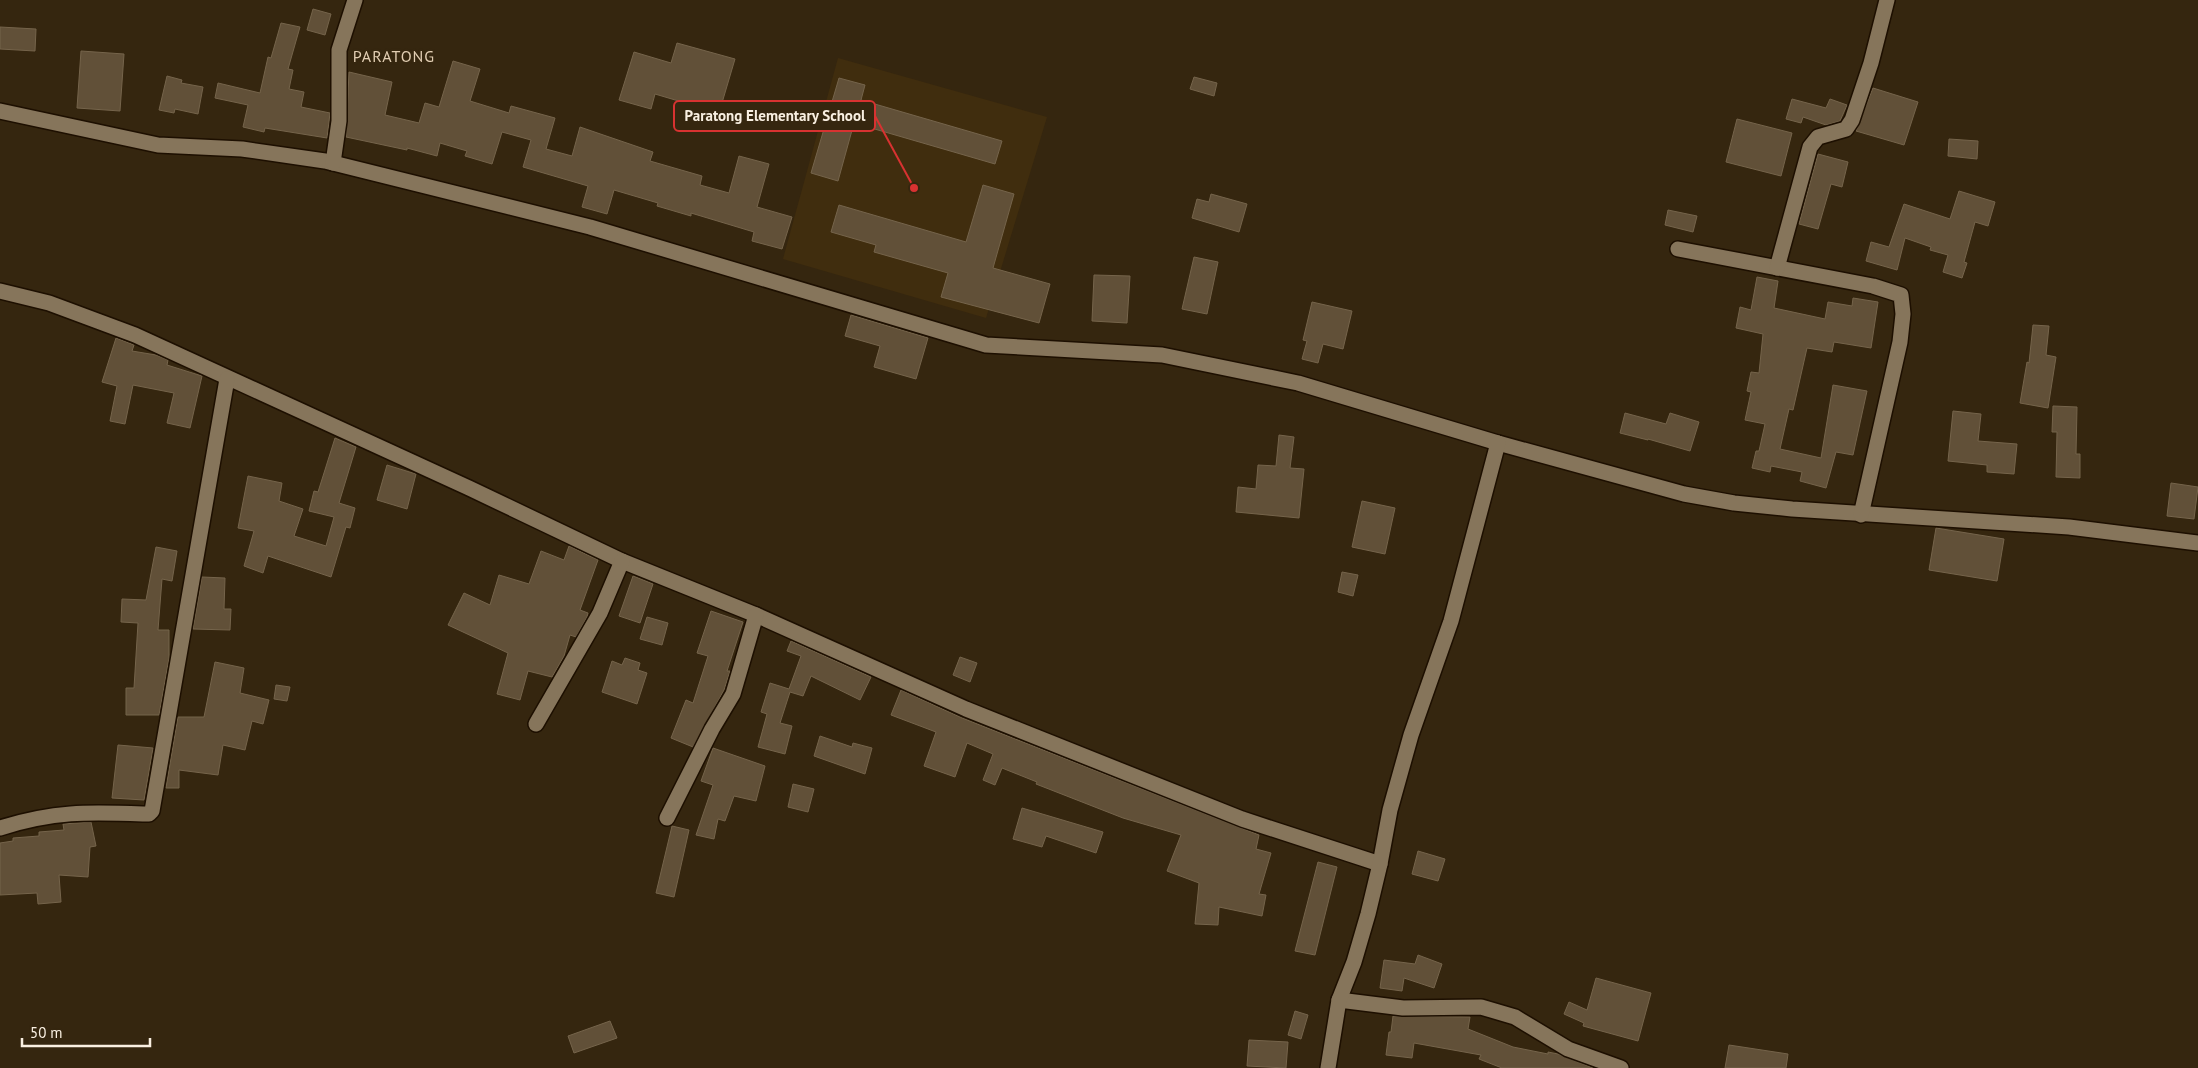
<svg xmlns="http://www.w3.org/2000/svg" width="2198" height="1068" font-family="'PT Sans',sans-serif">
<style>
.built{fill:#402d0e}
.building{fill:#615038;stroke:#75644b}
.lines{fill:none;stroke-linecap:round;stroke-linejoin:round}
.minor-casing{stroke:#1d0f00;stroke-width:18}
.minor{stroke:#86755b;stroke-width:15}
.labels{text-anchor:middle;stroke-width:4.5;stroke-linejoin:round;paint-order:stroke}
.quarter-label{font-size:16px;letter-spacing:1px;fill:#e2ceb3;stroke:#35260f}
.leader{fill:none;stroke:#d83231;stroke-width:2}
.callout-dot{fill:#d83231;stroke:#35260f;stroke-width:2}
.callout{fill:#35260f;stroke:#d83231;stroke-width:2}
.callout-label{font-size:15px;text-anchor:middle;font-weight:bold;fill:#f9efe1}
</style>
<rect width="100%" height="100%" fill="#35260f"/>
<polygon class="built" points="838,58 1047,117 986,318 783,259"/>
<g class="building">
<polygon points="313,9 331,14 325,35 307,30"/>
<polygon points="281,23 300,27 288,69 293,70 289,89 304,92 301,107 330,113 327,138 265,128 264,132 243,127 248,105 215,98 218,83 260,93 268,57 271,58"/>
<polygon points="0,27 36,29 35,51 0,49"/>
<polygon points="677,43 735,59 719,113 655,94 651,109 619,100 634,52 671,63"/>
<polygon points="81,51 124,54 120,111 77,108"/>
<polygon points="453,61 480,69 470,101 509,113 511,106 555,118 546,149 572,156 580,127 653,152 650,161 702,176 700,185 729,193 739,156 769,164 757,207 792,217 782,249 752,241 754,232 691,213 691,216 657,206 658,203 614,190 607,214 582,207 588,186 523,167 531,140 502,132 492,164 465,156 467,151 440,143 437,156 407,148 407,150 346,137 349,72 392,82 385,115 419,123 425,103 439,107"/>
<polygon points="167,76 182,80 181,83 203,87 198,114 175,109 174,113 159,110"/>
<polygon points="1194,77 1217,83 1214,96 1190,89"/>
<polygon points="839,78 865,85 861,100 1002,141 995,164 854,123 838,181 811,173"/>
<polygon points="1873,88 1918,102 1904,145 1856,131"/>
<polygon points="1792,99 1826,108 1830,99 1847,105 1840,121 1826,125 1803,117 1801,123 1786,119"/>
<polygon points="1737,119 1792,133 1781,176 1726,162"/>
<polygon points="1949,139 1978,141 1977,159 1948,156"/>
<polygon points="1818,154 1848,162 1842,187 1831,184 1818,229 1799,224"/>
<polygon points="983,185 1014,194 993,268 1050,284 1039,323 941,297 948,273 874,252 876,245 831,232 839,205 966,242"/>
<polygon points="1959,191 1995,202 1988,226 1975,222 1964,262 1967,263 1962,278 1943,272 1948,255 1930,250 1931,247 1905,238 1897,270 1866,261 1871,242 1889,247 1904,204 1950,219"/>
<polygon points="1211,194 1247,204 1239,232 1192,218 1197,199 1209,202"/>
<polygon points="1668,210 1697,216 1693,232 1665,225"/>
<polygon points="1194,257 1218,262 1207,314 1182,309"/>
<polygon points="1094,275 1130,276 1127,323 1092,321"/>
<polygon points="1757,277 1778,281 1774,308 1825,319 1828,302 1852,306 1853,298 1878,302 1871,348 1834,342 1832,352 1807,348 1793,410 1789,409 1780,449 1821,458 1833,385 1867,391 1853,455 1836,452 1826,488 1800,481 1802,472 1771,466 1770,472 1752,468 1756,451 1759,451 1765,424 1745,420 1751,392 1747,391 1751,372 1759,373 1763,334 1736,328 1740,307 1751,310"/>
<polygon points="1312,302 1352,311 1343,349 1323,344 1318,363 1302,359 1307,341 1303,340"/>
<polygon points="851,315 928,338 916,379 874,367 880,346 845,336"/>
<polygon points="2033,325 2049,326 2046,355 2056,357 2048,408 2020,403 2027,362 2029,363"/>
<polygon points="116,338 134,345 132,351 156,355 168,360 167,365 202,376 190,428 167,423 174,393 133,385 125,424 110,421 117,386 102,382"/>
<polygon points="2053,406 2077,407 2076,454 2080,454 2080,478 2056,477 2057,432 2052,432"/>
<polygon points="1953,411 1981,414 1978,441 2017,444 2014,474 1987,472 1987,465 1948,461"/>
<polygon points="1625,413 1666,424 1670,413 1699,422 1690,451 1648,439 1648,440 1620,433"/>
<polygon points="1279,435 1294,437 1290,468 1304,469 1299,518 1236,512 1238,487 1256,489 1258,465 1276,466"/>
<polygon points="335,438 356,447 339,503 355,508 350,528 346,527 331,577 268,556 263,573 244,566 254,531 238,528 248,476 282,483 279,501 303,509 294,536 326,546 334,517 309,511 314,491 318,492"/>
<polygon points="387,465 416,474 407,509 377,500"/>
<polygon points="2171,483 2198,487 2194,519 2167,516"/>
<polygon points="1362,501 1395,508 1385,554 1352,547"/>
<polygon points="1936,528 2004,539 1997,581 1929,570"/>
<polygon points="569,546 598,560 580,610 588,613 587,617 576,637 570,635 564,656 552,677 528,671 520,700 497,694 508,653 448,625 464,593 490,605 499,575 529,584 541,551 564,560"/>
<polygon points="156,547 177,551 172,581 162,579 158,630 169,630 169,658 159,715 126,715 126,688 134,688 138,623 121,622 122,599 146,600"/>
<polygon points="1342,572 1358,575 1353,596 1338,592"/>
<polygon points="633,576 653,584 640,623 619,616"/>
<polygon points="202,577 225,578 224,609 231,609 230,630 193,629"/>
<polygon points="711,611 743,622 727,671 730,671 724,690 693,747 671,738 686,700 693,703 708,656 697,653"/>
<polygon points="647,617 668,623 662,645 640,639"/>
<polygon points="791,641 871,677 860,700 811,676 803,696 790,692 780,723 792,726 785,754 758,747 767,714 761,712 770,683 789,689 801,656 787,651"/>
<polygon points="960,657 977,663 970,682 953,675"/>
<polygon points="625,658 640,663 638,670 647,673 637,704 602,692 612,661 622,665"/>
<polygon points="215,662 244,668 240,693 269,700 263,724 252,721 245,750 223,745 218,775 179,770 179,788 166,788 178,717 204,717"/>
<polygon points="276,685 290,687 287,701 274,699"/>
<polygon points="901,690 962,718 1259,835 1256,849 1271,853 1259,894 1266,895 1262,916 1219,907 1218,925 1195,924 1199,883 1167,871 1181,835 1123,818 1036,784 1037,782 1002,768 995,785 983,780 993,754 967,743 955,777 924,766 936,732 891,715"/>
<polygon points="820,736 852,747 853,743 872,748 865,774 814,756"/>
<polygon points="118,745 153,748 144,800 112,798"/>
<polygon points="713,748 765,766 756,801 734,796 725,821 718,819 714,839 696,835 713,785 701,781"/>
<polygon points="793,784 814,789 808,812 788,807"/>
<polygon points="1022,808 1103,832 1096,853 1046,836 1042,847 1013,839"/>
<polygon points="91,822 96,846 90,847 88,877 59,875 61,902 38,904 37,893 0,895 0,843 13,841 13,838 39,836 39,832 64,830 63,824"/>
<polygon points="672,826 689,830 674,897 656,893"/>
<polygon points="1418,851 1445,859 1438,881 1412,874"/>
<polygon points="1318,862 1337,867 1315,955 1295,951"/>
<polygon points="1418,955 1442,964 1434,988 1404,978 1402,991 1380,988 1384,960 1415,964"/>
<polygon points="1596,978 1651,993 1638,1041 1583,1026 1584,1023 1564,1014 1569,1002 1587,1010"/>
<polygon points="1295,1011 1308,1015 1301,1039 1288,1035"/>
<polygon points="1393,1016 1470,1017 1468,1029 1513,1047 1548,1054 1548,1052 1558,1054 1593,1068 1502,1068 1479,1059 1481,1055 1414,1043 1412,1058 1386,1055 1389,1032 1391,1032"/>
<polygon points="610,1021 617,1038 574,1053 568,1036"/>
<polygon points="1249,1040 1288,1042 1286,1068 1247,1066"/>
<polygon points="1729,1045 1788,1054 1786,1068 1725,1068"/>
</g>
<g class="lines">
<defs>
<g id="minor">
<polyline points="0,111 158,145 242,149 325,161 590,227 986,345 1162,355 1298,383 1498,443 1684,494 1734,503 1792,509 2069,527 2198,543"/>
<polyline points="333,163 339,121 339,50 355,0"/>
<polyline points="1678,249 1873,286 1901,295 1903,314 1900,342 1861,515"/>
<polyline points="1777,268 1810,147 1818,137 1846,129 1852,120 1871,63 1887,0"/>
<polyline points="0,291 49,303 135,335 469,488 622,561 756,615 966,709 1242,819 1380,864"/>
<polyline points="536,724 600,613 622,561"/>
<polyline points="667,818 712,729 733,694 756,615"/>
<path d="M0 828C54 811 87 812 143 814H149L152 811 227 379"/>
<polyline points="1339,1000 1403,1008 1481,1007 1515,1017 1568,1049 1621,1068"/>
<polyline points="1328,1068 1339,1000 1354,962 1368,914 1380,864 1390,810 1411,735 1451,621 1498,443"/>
</g>
</defs>
<use href="#minor" class="minor-casing"/>
<use href="#minor" class="minor"/>
</g>
<g class="labels">
<g class="quarter-label">
<text x="394" y="62">PARATONG</text>
</g>
</g>
<path class="leader" d="M914 188L875 116"/>
<circle class="callout-dot" cx="914" cy="188" r="5"/>
<rect class="callout" x="674" y="101" width="201" height="30" rx="5"/>
<g class="callout-label">
<text x="775" y="121">Paratong Elementary School</text>
</g>
<path d="M22 1038v8h128v-8" fill="none" stroke="#f9efe1" stroke-width="2.5"/>
<text x="30" y="1038" font-size="15" fill="#f9efe1" stroke="#35260f" stroke-width="4" paint-order="stroke">50 m</text>
</svg>
